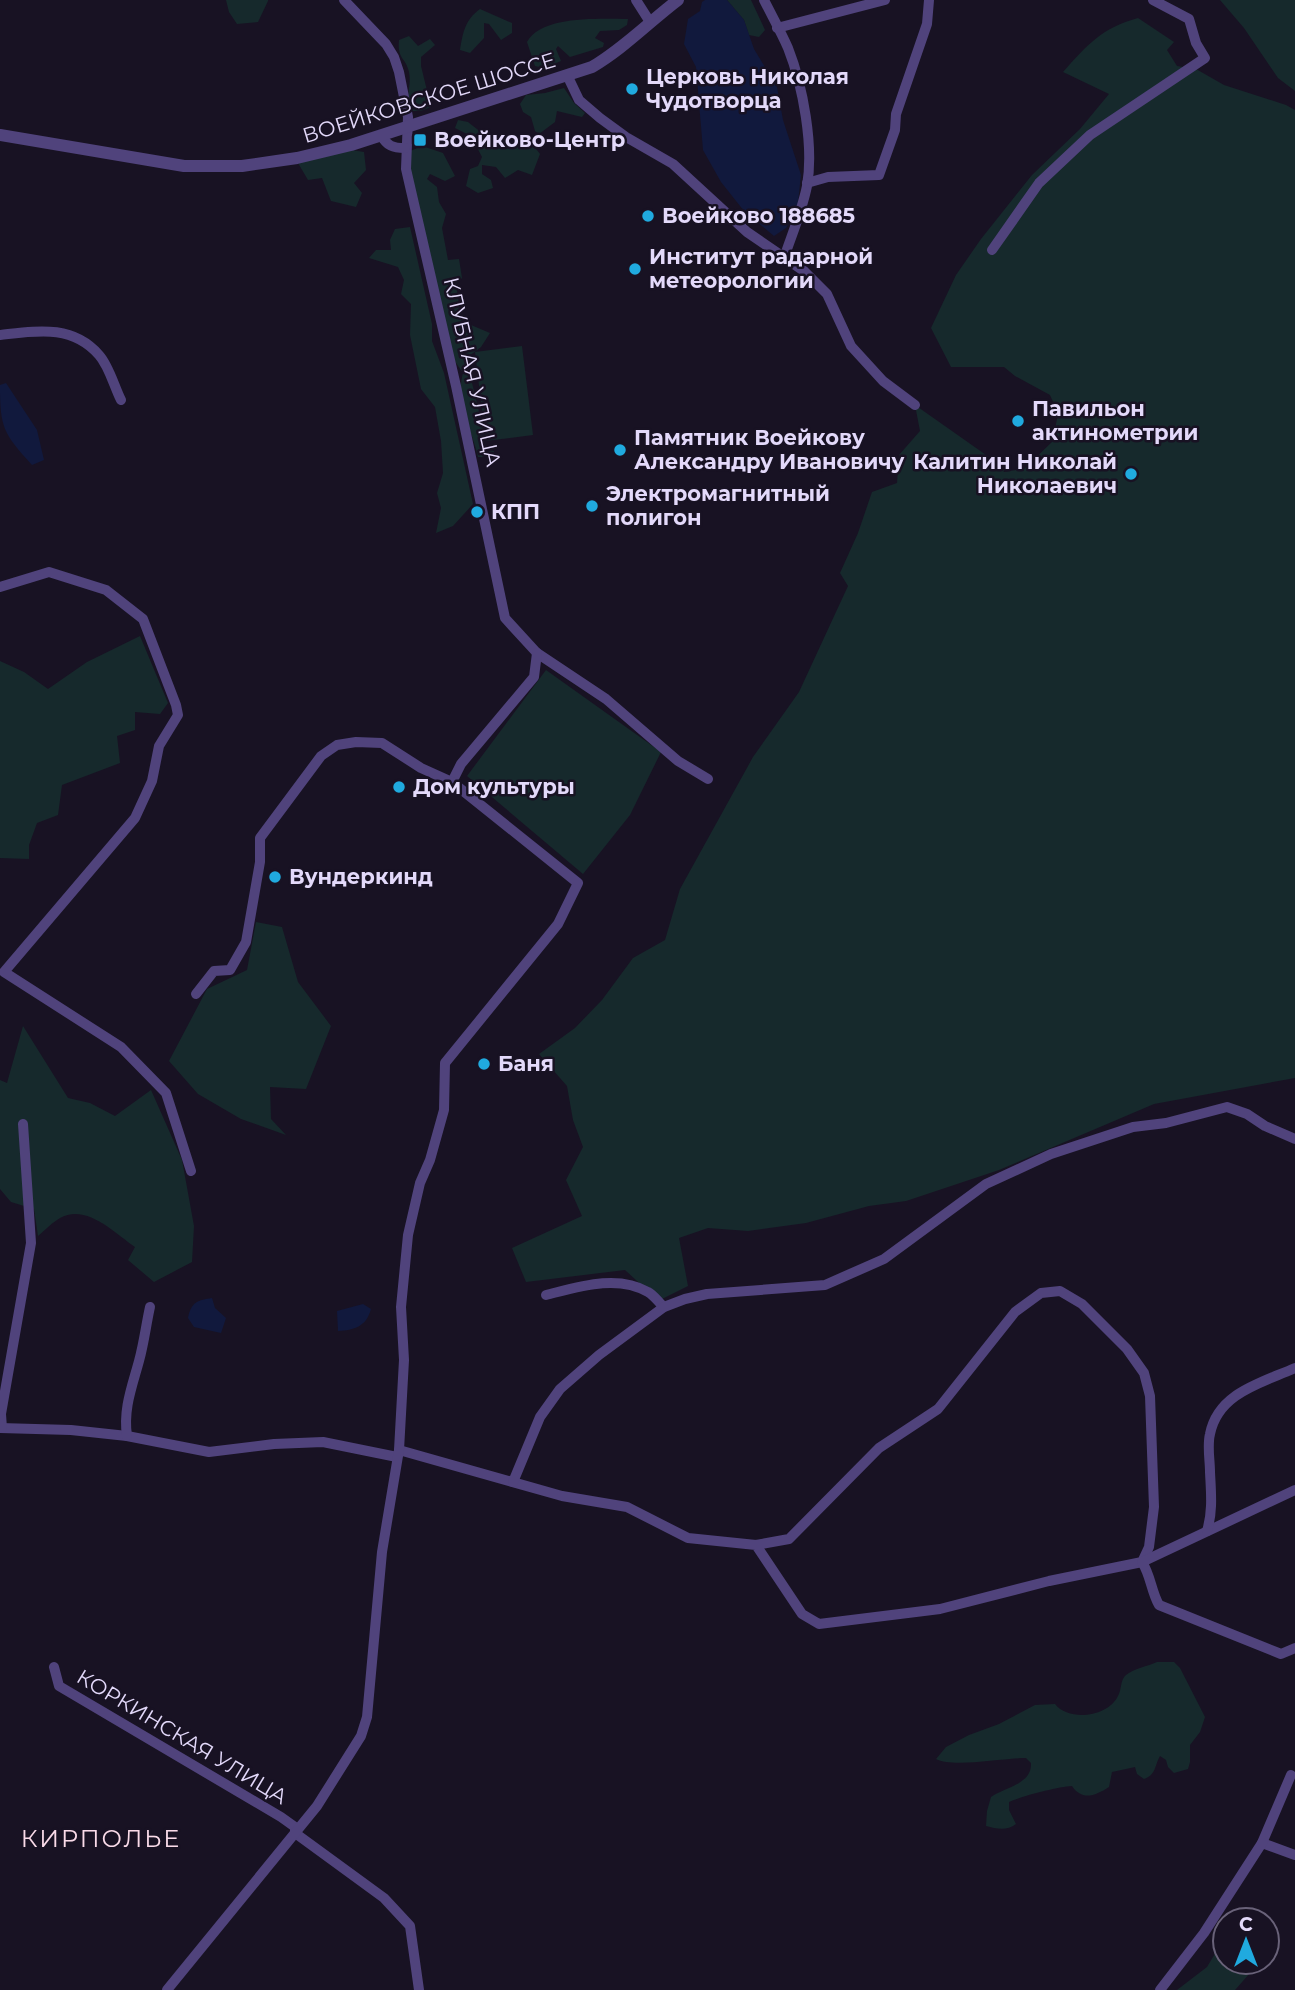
<svg xmlns="http://www.w3.org/2000/svg" width="1295" height="1990" font-family="Montserrat,sans-serif">
<style>
.green{fill:#16292c}
.water{fill:#11193d}
.lines{fill:none;stroke-linecap:round;stroke-linejoin:round}
.minor{stroke:#50437c;stroke-width:10}
.tertiary{stroke:#50437c;stroke-width:12}
.poi-dot{fill:#20aadf;stroke:#181223;stroke-width:2.5}
.labels{text-anchor:middle;stroke-width:5;stroke-linejoin:round;paint-order:stroke}
.poi-label{font-size:21px;font-weight:bold;fill:#e3d9fa;stroke:#181223;text-anchor:start}
.street-label{font-size:21px;fill:#e3d9fa;stroke:#181223}
.quarter-label{font-size:24px;letter-spacing:2px;fill:#fadbe9;stroke:#181223}
</style>
<rect width="100%" height="100%" fill="#181223"/>
<g class="green">
<polygon points="226,0 268,0 268,1 258,22 237,24 229,12"/>
<polygon points="727,0 751,0 765,30 759,37 749,35 744,20"/>
<polygon points="1220,0 1295,0 1295,91 1278,78 1244,28"/>
<path d="M480 9 512 23V33L501 40 489 24 484 23V38L470 53 460 50C463 32 465 20 480 9Z"/>
<path d="M1138 18 1174 42 1167 50 1177 66 1196 69 1224 85 1286 105 1295 110V1078L1154 1104 999 1170 906 1201 869 1206 806 1223 748 1231 708 1228 679 1238 688 1286 656 1302 649 1292 625 1270 526 1282 512 1248 582 1216 566 1180 583 1147 573 1120 567 1086 539 1054 575 1028 602 1000 633 958 665 940 680 889 753 757 799 692 848 586 840 573 858 533 872 492 897 483 899 455 920 431 915 405 1006 469 1003 472 1024 469 1053 441 1058 413 1050 395 1015 376 1004 367H951L931 328 956 275 981 239 1032 175 1080 129 1109 94 1063 72C1088 44 1102 28 1138 18Z"/>
<path d="M628 19 627 25 619 30 600 31 595 38 604 43 603 47 570 57 558 46 556 49 561 61 544 68 535 66 527 42C542 15 601 19 628 19Z"/>
<path d="M409 36 418 46 430 39 435 45 421 57V66L431 107 421 111H413C404 93 412 88 409 72 406 57 397 60 399 40Z"/>
<polygon points="564,88 574,103 585,113 582,117 557,111 555,122 539,134 535,131 531,117 523,112 520,104 526,95 545,93"/>
<polygon points="458,120 468,122 487,137 508,138 512,146 533,145 540,154 532,175 518,170 505,178 496,167 482,165 482,174 491,180 493,188 478,193 466,186 470,169 478,166 482,157 471,136 455,128"/>
<path d="M422 146 443 153 455 176 445 181 430 174 427 179 437 187 439 202 446 214 442 228 448 260 459 259 462 278 456 284 463 330 471 325 490 333 481 347 469 356 473 367 472 383 485 436 475 352 522 346 533 435 485 441 486 450 494 451 493 457H478C472 430 455 401 463 373L454 360 410 179 408 152Z"/>
<polygon points="345,149 364,152 366,170 354,183 362,193 356,207 331,201 322,178 308,180 298,163"/>
<polygon points="410,227 432,324 432,341 444,373 473,504 453,526 436,533 441,508 437,493 443,473 441,441 435,407 421,389 410,335 411,304 401,294 404,280 398,267 369,258 376,250 391,250 390,240 395,229"/>
<polygon points="140,636 168,703 160,714 135,712 135,730 117,736 120,763 62,785 58,815 37,823 29,845 29,859 0,858 0,661 24,672 48,689 87,662"/>
<polygon points="546,670 661,752 630,815 583,874 467,776"/>
<polygon points="256,922 282,927 298,982 331,1026 306,1089 270,1087 271,1119 286,1135 241,1119 198,1094 169,1061 207,989 247,970"/>
<path d="M23 1026 68 1098 90 1103 115 1116 151 1090 182 1160 194 1226 192 1262 154 1282 128 1260 135 1247C115 1233 86 1203 60 1218 53 1222 45 1230 38 1236L34 1209 11 1202 0 1189V1080L7 1083Z"/>
<path d="M1157 1662H1174L1180 1668 1205 1717 1200 1732 1190 1745V1762L1188 1769 1174 1773 1168 1767 1166 1760 1160 1756C1154 1767 1156 1775 1144 1779L1137 1774 1135 1767 1112 1772 1109 1787C1095 1796 1082 1801 1072 1786 1057 1787 1022 1796 1009 1802V1810L1016 1824C1007 1831 997 1829 986 1826L987 1811 991 1797C1006 1787 1032 1784 1031 1763L1026 1758C1004 1758 953 1768 936 1759L946 1747 969 1735 999 1724 1035 1705 1055 1704C1069 1722 1108 1717 1118 1696 1122 1689 1120 1680 1126 1675 1133 1669 1148 1666 1157 1662Z"/>
<polygon points="1225,1937 1226,1964 1233,1967 1251,1962 1257,1965 1235,1990 1177,1990 1207,1967"/>
</g>
<g class="water">
<polygon points="705,0 727,0 744,20 754,49 777,87 783,120 801,175 797,211 786,228 774,236 744,211 721,182 703,150 696,67 684,44 688,19 700,11 702,2"/>
<path d="M6 383 37 430 44 460 32 465C3 433 0 428 0 385Z"/>
<path d="M212 1298 215 1308 226 1318 221 1333 194 1327 188 1318C191 1302 198 1300 212 1298Z"/>
<path d="M363 1304 371 1309C366 1327 354 1330 338 1331L337 1311Z"/>
</g>
<g class="lines">
<g class="minor">
<polyline points="344,0 386,44 394,57 399,72 408,117 406,169 456,386 505,618 537,653 606,699 678,761 708,779"/>
<polyline points="636,0 650,22"/>
<path d="M764 0C772 16 781 32 788 48 803 86 814 146 807 186 802 211 792 234 784 258"/>
<polyline points="777,28 885,0"/>
<polyline points="568,77 579,100 600,118 626,137 673,164 747,232 804,271 827,294 851,346 883,381 915,405"/>
<path d="M381 135C387 146 393 148 405 148"/>
<polyline points="807,183 828,177 879,175 895,130 896,114 927,24 929,0"/>
<polyline points="992,250 1039,183 1090,135 1205,58 1196,43 1189,19 1153,0"/>
<path d="M0 335C36 331 72 324 99 355 109 366 114 386 121 400"/>
<polyline points="0,587 49,572 106,590 143,619 176,705 178,715 159,746 152,781 135,818 4,972 121,1047 166,1093 191,1171"/>
<polyline points="452,782 461,764 534,677 537,653"/>
<path d="M546 1295C578 1287 617 1274 648 1292 654 1295 659 1303 664 1307"/>
<polyline points="0,1428 71,1430 127,1436 209,1452 274,1444 323,1442 397,1457"/>
<polyline points="2,1428 1,1414 31,1243 23,1124"/>
<path d="M127 1436C123 1409 132 1387 139 1361 144 1343 146 1325 150 1307"/>
<polyline points="399,1450 562,1496 627,1507 688,1538 756,1545 789,1539 879,1448 938,1409 1015,1312 1041,1293 1060,1291 1082,1304 1127,1349 1144,1373 1150,1396 1154,1507 1149,1547 1142,1562 1049,1581 940,1609 819,1624 802,1614 756,1545"/>
<polyline points="513,1482 540,1417 560,1389 599,1355 664,1307 685,1299 707,1294 825,1285 884,1259 986,1184 1051,1154 1133,1127 1166,1123 1227,1107 1247,1114 1265,1126 1295,1139"/>
<path d="M1295 1490 1142 1562C1151 1576 1151 1591 1159 1605L1281 1654 1295 1648"/>
<path d="M1207 1531C1213 1511 1211 1493 1210 1472 1210 1460 1207 1446 1210 1434 1218 1393 1261 1383 1295 1368"/>
<polyline points="54,1667 59,1686 281,1817 295,1827 295,1833 384,1898 410,1926 419,1990"/>
<polyline points="1262,1843 1295,1855"/>
<polyline points="167,1990 317,1806 361,1736 367,1717 382,1552 399,1450 404,1360 401,1307 408,1235 420,1183 430,1160 444,1110 445,1063 558,924 578,883 452,782 421,768 382,743 356,742 337,745 321,756 260,838 260,862 246,942 230,970 214,971 196,994"/>
<polyline points="1160,1990 1204,1933 1262,1843 1291,1775"/>
</g>
<path class="tertiary" d="M0 135 184 166H242L297 158 351 145 592 67C623 49 649 22 678 0"/>
</g>
<g class="poi-dot">
<circle cx="632" cy="89" r="7"/>
<rect x="413" y="133" width="14" height="14" rx="3.5"/>
<circle cx="648" cy="216" r="7"/>
<circle cx="635" cy="269" r="7"/>
<circle cx="1018" cy="421" r="7"/>
<circle cx="620" cy="450" r="7"/>
<circle cx="1131" cy="474" r="7"/>
<circle cx="592" cy="506" r="7"/>
<circle cx="477" cy="512" r="7"/>
<circle cx="399" cy="787" r="7"/>
<circle cx="275" cy="877" r="7"/>
<circle cx="484" cy="1064" r="7"/>
</g>
<g class="labels">
<g class="poi-label">
<text x="646" y="84">Церковь Николая<tspan x="646" dy="24">Чудотворца</tspan></text>
<text x="434" y="147">Воейково-Центр</text>
<text x="662" y="223">Воейково 188685</text>
<text x="649" y="264">Институт радарной<tspan x="649" dy="24">метеорологии</tspan></text>
<text x="1032" y="416">Павильон<tspan x="1032" dy="24">актинометрии</tspan></text>
<text x="634" y="445">Памятник Воейкову<tspan x="634" dy="24">Александру Ивановичу</tspan></text>
<text x="1117" y="469" text-anchor="end">Калитин Николай<tspan x="1117" dy="24">Николаевич</tspan></text>
<text x="606" y="501">Электромагнитный<tspan x="606" dy="24">полигон</tspan></text>
<text x="491" y="519">КПП</text>
<text x="413" y="794">Дом культуры</text>
<text x="289" y="884">Вундеркинд</text>
<text x="498" y="1071">Баня</text>
</g>
<g class="street-label">
<text transform="translate(429 98) rotate(-17)" y="7">ВОЕЙКОВСКОЕ ШОССЕ</text>
<text transform="translate(472 372) rotate(77)" y="7">КЛУБНАЯ УЛИЦА</text>
<text transform="translate(182 1737) rotate(31)" y="7">КОРКИНСКАЯ УЛИЦА</text>
</g>
<g class="quarter-label">
<text x="101" y="1847">КИРПОЛЬЕ</text>
</g>
</g>
<g transform="translate(1246 1941)"><circle r="33" fill="#181223" stroke="#696279" stroke-width="2"/>
<path d="M0-5L12 26L0 18L-12 26Z" fill="#20aadf"/>
<text y="-10" font-size="19" font-weight="bold" text-anchor="middle" fill="#e3d9fa">С</text>
</g>
</svg>
